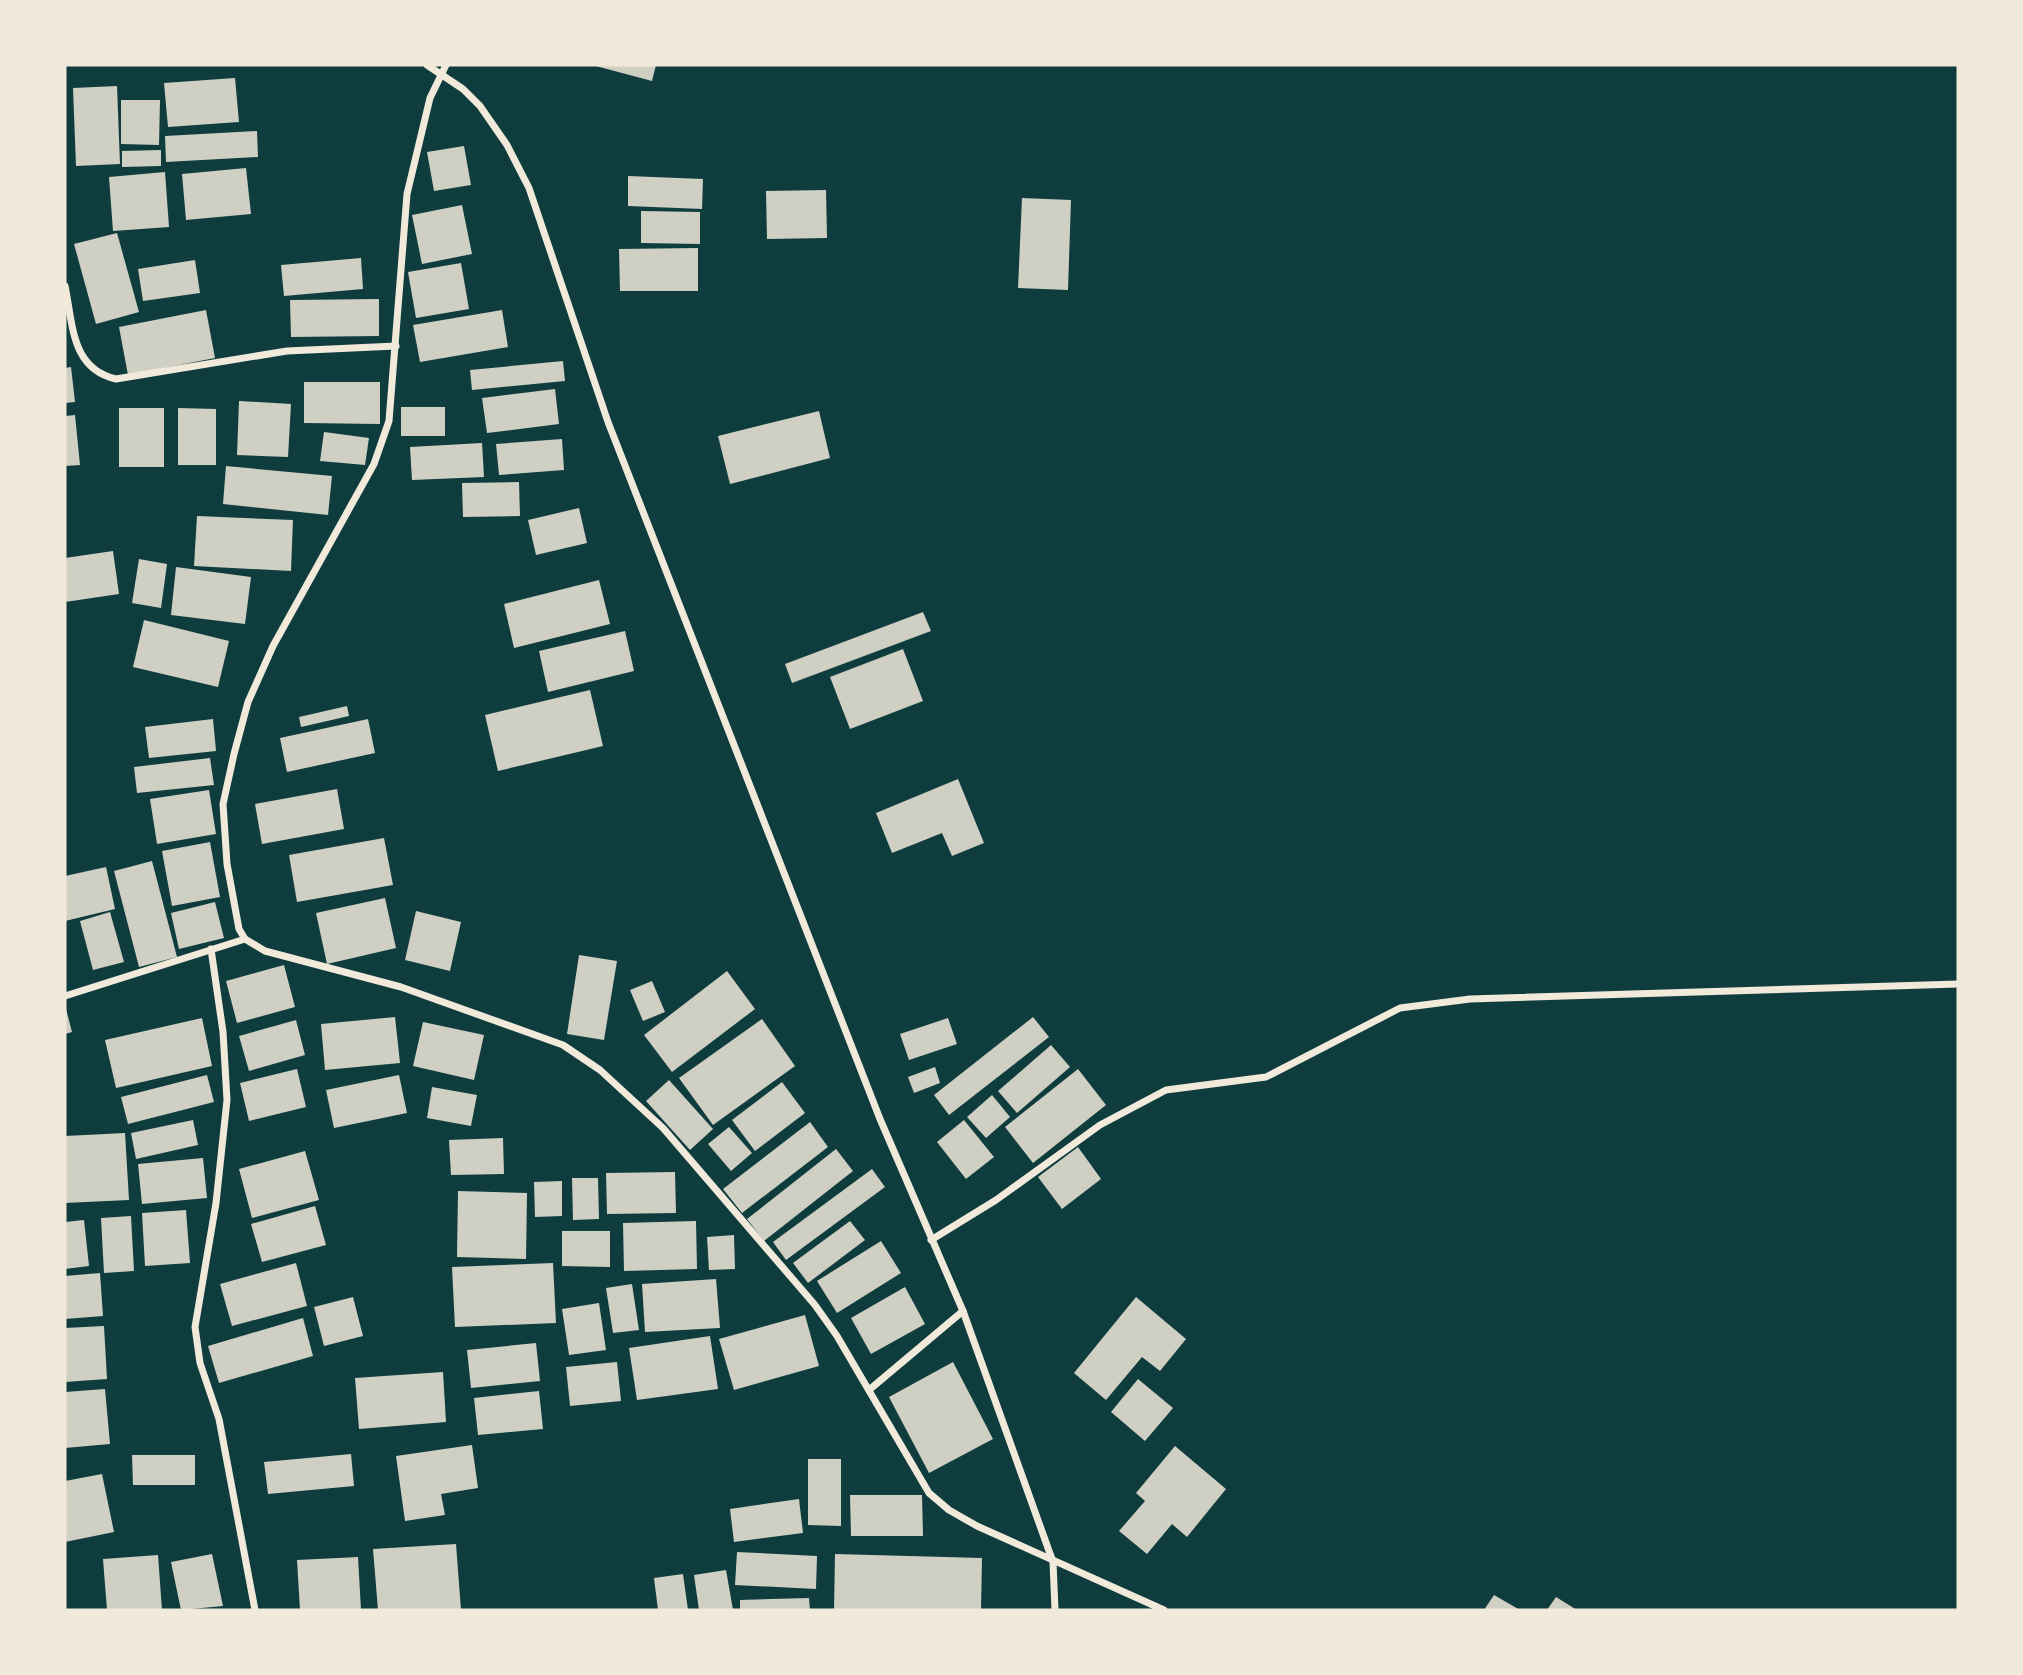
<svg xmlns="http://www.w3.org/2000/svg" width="2023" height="1675" font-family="Montserrat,sans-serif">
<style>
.building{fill:#cfcfc3}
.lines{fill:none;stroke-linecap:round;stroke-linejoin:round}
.minor{stroke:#f1e9da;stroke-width:7}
</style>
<rect width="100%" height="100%" fill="#0f3d3e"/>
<g class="building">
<polygon points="592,65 656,65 652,81"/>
<polygon points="235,78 239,122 168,127 164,83"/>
<polygon points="117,86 120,164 76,166 73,88"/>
<polygon points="121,100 160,100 159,145 121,144"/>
<polygon points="257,131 258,157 166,162 165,136"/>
<polygon points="464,146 471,185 434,191 427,152"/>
<polygon points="161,150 161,166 122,167 122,151"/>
<polygon points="246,168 251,214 186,220 182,174"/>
<polygon points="165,172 169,227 113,231 109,177"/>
<polygon points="628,176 703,179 702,209 628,206"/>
<polygon points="826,190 827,238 767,239 766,191"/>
<polygon points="1022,198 1071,200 1068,290 1018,288"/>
<polygon points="462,205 472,254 422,264 412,215"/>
<polygon points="641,211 700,212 700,244 641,243"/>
<polygon points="117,233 139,312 96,324 74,244"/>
<polygon points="698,248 698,291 620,291 619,249"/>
<polygon points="361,258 363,289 284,296 281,265"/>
<polygon points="195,260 200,293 143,301 138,269"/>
<polygon points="461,263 469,309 416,318 408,272"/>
<polygon points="379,299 379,336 291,337 290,300"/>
<polygon points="206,310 215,358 128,375 119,327"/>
<polygon points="502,310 508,347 420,362 413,325"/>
<polygon points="563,361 565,381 472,390 470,370"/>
<polygon points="71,367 75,402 65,403 65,368"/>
<polygon points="304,382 380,382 380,424 304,423"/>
<polygon points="555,389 559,424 487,433 482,398"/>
<polygon points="239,401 291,404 288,457 237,455"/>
<rect x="401" y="407" width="44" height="29"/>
<rect x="119" y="408" width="45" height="59"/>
<polygon points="178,408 216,409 216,465 178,465"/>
<polygon points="819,411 830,458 730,484 718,436"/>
<polygon points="75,415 80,465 65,466 65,416"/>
<polygon points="324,432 369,438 365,465 320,461"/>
<polygon points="562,439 564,470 499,475 496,444"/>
<polygon points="482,443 484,477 412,480 410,447"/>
<polygon points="226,466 332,476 328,515 223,504"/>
<polygon points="519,482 520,516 463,517 462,483"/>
<polygon points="579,508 587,543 536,555 528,520"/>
<polygon points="197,516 293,520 291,571 194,566"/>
<polygon points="113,551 119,594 65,602 65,558"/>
<polygon points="139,559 167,564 161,608 132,603"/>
<polygon points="176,567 251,577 245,624 171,615"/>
<polygon points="599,580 610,624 514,648 504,604"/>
<polygon points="923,612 931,631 792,683 785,664"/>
<polygon points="144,620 229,641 218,687 133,667"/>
<polygon points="625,631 634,671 548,692 539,651"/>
<polygon points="903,649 923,701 850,729 830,677"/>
<polygon points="590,690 603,746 498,771 485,715"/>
<polygon points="347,706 349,716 301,727 299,717"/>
<polygon points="213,719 216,751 149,758 145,727"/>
<polygon points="368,719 375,753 287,772 280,738"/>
<polygon points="210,758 214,785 137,793 134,767"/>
<polygon points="958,779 984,843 952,856 942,833 892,853 876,813"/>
<polygon points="337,789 344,829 262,844 255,804"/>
<polygon points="209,790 216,834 157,844 150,799"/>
<polygon points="384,838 393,885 297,902 289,855"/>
<polygon points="210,842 220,897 172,906 162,851"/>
<polygon points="152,861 177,957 139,967 114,871"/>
<polygon points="106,867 115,909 65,921 65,876"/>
<polygon points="385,898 396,948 327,964 316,913"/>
<polygon points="215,902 224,938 179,949 171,913"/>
<polygon points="416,911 461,922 450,971 405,960"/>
<polygon points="110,912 124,962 93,970 80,921"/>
<polygon points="579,955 617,961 604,1040 567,1034"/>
<polygon points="284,965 295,1007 237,1023 226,981"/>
<polygon points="727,971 755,1009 672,1072 644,1035"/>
<polygon points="652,981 665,1012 643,1021 630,990"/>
<polygon points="65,1005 72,1032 65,1034"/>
<polygon points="395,1017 400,1063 325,1070 321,1024"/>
<polygon points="1033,1017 1049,1037 949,1115 934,1095"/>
<polygon points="202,1018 212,1066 116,1088 105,1040"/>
<polygon points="948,1018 957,1044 909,1060 900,1034"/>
<polygon points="762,1019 795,1066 713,1125 679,1078"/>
<polygon points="296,1020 305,1055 249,1071 239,1036"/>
<polygon points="423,1022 484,1035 474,1080 413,1066"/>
<polygon points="1051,1045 1070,1067 1017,1113 998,1091"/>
<polygon points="935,1067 940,1083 914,1093 908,1077"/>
<polygon points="297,1069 306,1107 249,1121 240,1083"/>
<polygon points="1078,1069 1106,1105 1033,1163 1005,1127"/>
<polygon points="207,1075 214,1102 128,1124 121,1097"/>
<polygon points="399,1075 407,1113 334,1128 326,1090"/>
<polygon points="669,1080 713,1129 690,1150 646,1101"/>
<polygon points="782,1082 805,1113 755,1151 732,1120"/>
<polygon points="432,1087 477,1095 471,1126 427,1118"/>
<polygon points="992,1095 1010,1117 986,1138 967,1117"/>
<polygon points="193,1120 198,1145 136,1159 131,1133"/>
<polygon points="964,1120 994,1157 966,1179 937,1142"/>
<polygon points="810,1122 828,1147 742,1213 723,1189"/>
<polygon points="729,1127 752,1153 731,1171 708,1144"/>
<polygon points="125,1133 129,1200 65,1203 65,1136"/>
<polygon points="503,1138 504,1174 451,1175 449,1140"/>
<polygon points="1078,1147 1101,1179 1062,1209 1038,1177"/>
<polygon points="836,1149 853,1171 764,1241 747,1219"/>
<polygon points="305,1151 319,1200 252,1218 239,1169"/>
<polygon points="203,1158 207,1198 142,1204 138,1164"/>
<polygon points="872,1169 885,1187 786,1260 773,1242"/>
<polygon points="675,1172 676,1213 607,1214 606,1173"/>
<polygon points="572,1178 598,1178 599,1219 573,1220"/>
<polygon points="562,1181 562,1216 535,1217 534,1182"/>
<polygon points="458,1191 527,1193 526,1259 457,1257"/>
<polygon points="315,1206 326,1245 262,1262 251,1224"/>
<polygon points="186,1210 190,1263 145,1266 142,1213"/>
<polygon points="131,1216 134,1271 104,1273 101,1218"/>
<polygon points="84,1220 89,1266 65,1269 65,1222"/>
<polygon points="696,1221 697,1269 624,1271 623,1223"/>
<polygon points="850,1221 865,1240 808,1283 793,1263"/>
<polygon points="562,1231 610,1231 610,1267 562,1266"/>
<polygon points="734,1235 735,1269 709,1270 707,1237"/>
<polygon points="881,1241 901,1273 837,1313 817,1281"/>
<polygon points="296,1263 307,1306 232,1326 220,1284"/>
<polygon points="553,1263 556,1323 455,1327 452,1267"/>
<polygon points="100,1273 103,1316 65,1319 65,1276"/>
<polygon points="716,1279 720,1328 645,1332 642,1284"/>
<polygon points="632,1284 639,1330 613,1333 606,1288"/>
<polygon points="905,1287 925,1324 871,1354 851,1318"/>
<polygon points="353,1297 363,1336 324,1346 314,1307"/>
<polygon points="1136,1297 1186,1339 1160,1371 1142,1357 1106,1400 1074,1373"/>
<polygon points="599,1303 606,1350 569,1355 562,1309"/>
<polygon points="805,1315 819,1366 734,1390 719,1339"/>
<polygon points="303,1318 313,1356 219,1383 208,1346"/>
<polygon points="104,1326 107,1379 65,1382 65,1328"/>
<polygon points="710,1336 718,1389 637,1400 629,1348"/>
<polygon points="536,1343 540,1381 471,1388 467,1350"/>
<polygon points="617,1362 621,1401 570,1406 566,1367"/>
<polygon points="953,1362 993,1439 929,1473 889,1397"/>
<polygon points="443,1372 446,1422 359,1429 355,1378"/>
<polygon points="1138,1379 1173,1408 1145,1441 1111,1412"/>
<polygon points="105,1389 110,1444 65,1448 65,1392"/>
<polygon points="539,1391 543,1429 478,1435 474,1398"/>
<polygon points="472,1445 478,1488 441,1494 445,1515 405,1521 396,1456"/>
<polygon points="1175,1446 1226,1489 1187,1537 1172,1524 1147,1554 1119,1531 1145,1501 1136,1493"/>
<polygon points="351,1454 354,1486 268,1494 264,1462"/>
<polygon points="132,1455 195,1455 195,1485 133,1485"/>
<polygon points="808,1459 841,1459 841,1526 808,1525"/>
<polygon points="102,1474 114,1532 65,1542 65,1481"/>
<polygon points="850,1495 922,1495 923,1536 851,1536"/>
<polygon points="799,1499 803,1533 734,1542 730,1509"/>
<polygon points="456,1544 461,1610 378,1610 373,1549"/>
<polygon points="737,1552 817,1556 816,1589 735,1585"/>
<polygon points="212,1554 223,1606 181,1610 171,1562"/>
<polygon points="835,1554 982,1558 981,1610 834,1610"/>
<polygon points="158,1555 162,1610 107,1610 103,1559"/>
<polygon points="358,1557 361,1610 300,1610 297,1560"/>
<polygon points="726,1570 733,1610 699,1610 694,1575"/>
<polygon points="683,1574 688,1610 658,1610 654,1578"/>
<polygon points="1494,1595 1520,1610 1484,1610"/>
<polygon points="1556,1597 1577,1610 1547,1610"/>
<polygon points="809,1598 810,1610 740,1610 740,1600"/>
</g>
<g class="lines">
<g class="minor">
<polyline points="427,65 463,89 480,106 507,145 529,188 608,422 880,1119 963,1311 1053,1562 1055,1610"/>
<polyline points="446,65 430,98 407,194 389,421 374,464 273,646 248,702 234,754 223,804 227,864 239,929 245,939 265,951 401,987 563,1045 600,1070 663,1128 815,1305 837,1336 929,1493 949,1510 977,1526 1164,1610"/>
<path d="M65 286C73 324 71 369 116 379L287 351 396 346"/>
<polyline points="211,949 223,1032 227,1100 216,1203 195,1327 200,1363 219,1419 255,1610"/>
<polyline points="65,996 245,939"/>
<polyline points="931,1240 996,1200 1100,1125 1166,1090 1266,1077 1400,1008 1470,999 1958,984"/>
<polyline points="869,1390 963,1311"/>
</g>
</g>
<rect width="2023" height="1675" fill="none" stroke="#f1e9da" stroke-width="133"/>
</svg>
